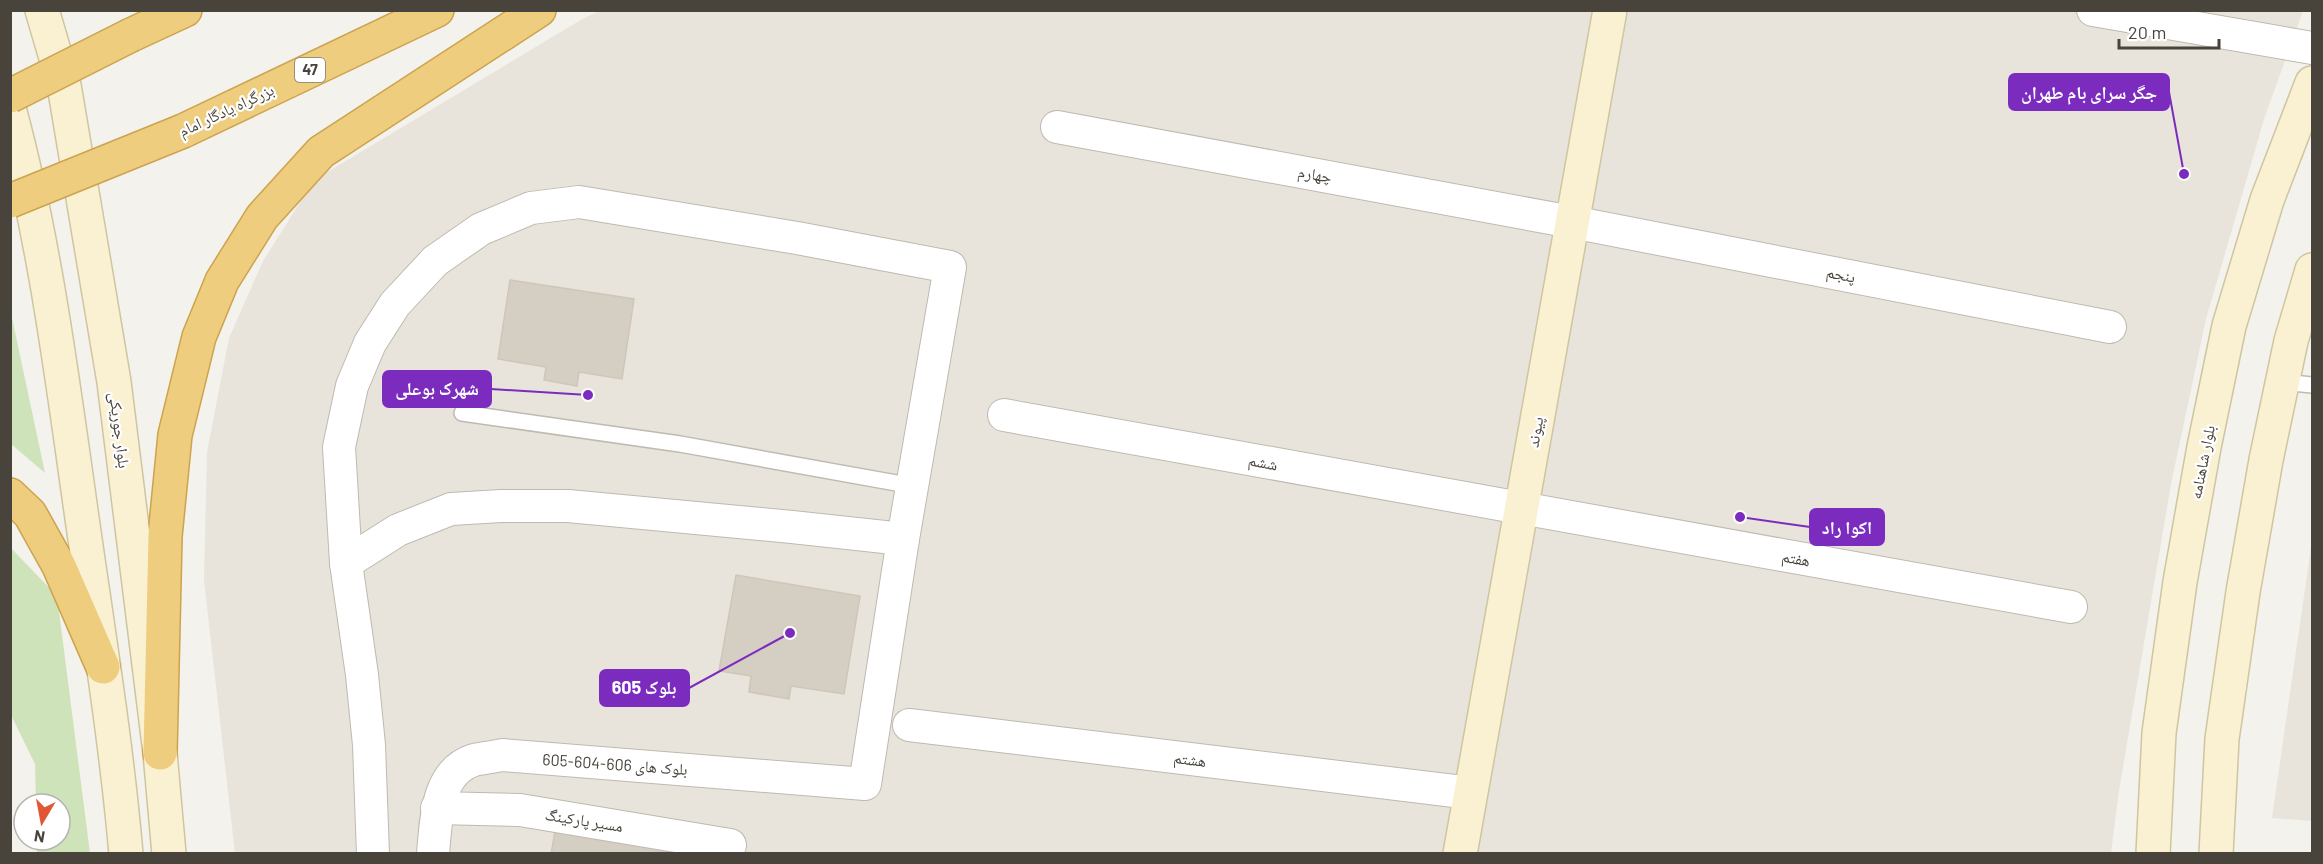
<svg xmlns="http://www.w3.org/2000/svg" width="2323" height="864" font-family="Barlow,'Noto Naskh Arabic',sans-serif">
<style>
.residential{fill:#e8e4db}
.green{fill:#cfe3ba}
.building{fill:#d5cec3;stroke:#cfc6b7;stroke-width:1.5}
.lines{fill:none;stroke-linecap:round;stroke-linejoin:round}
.lane-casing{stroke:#bfbab0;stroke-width:18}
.street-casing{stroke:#bfbab0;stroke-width:34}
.secondary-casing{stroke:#cec5a1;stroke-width:36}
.highway-casing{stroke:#cca34e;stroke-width:36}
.lane{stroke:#fff;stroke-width:15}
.street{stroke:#fff;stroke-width:32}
.secondary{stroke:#f9f1d2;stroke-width:33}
.highway{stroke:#eecd7e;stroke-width:33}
.highway-bridge-casing{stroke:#cca34e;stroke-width:36;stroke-linecap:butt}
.highway-bridge{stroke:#eecd7e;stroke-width:33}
.labels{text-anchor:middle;stroke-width:4.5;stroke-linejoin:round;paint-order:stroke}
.shield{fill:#fff;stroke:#7f7b76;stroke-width:1.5}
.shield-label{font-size:15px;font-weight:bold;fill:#48433b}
.street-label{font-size:16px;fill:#48433b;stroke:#fff}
.leader{fill:none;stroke:#7b2cbf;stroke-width:2}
.callout-dot{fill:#7b2cbf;stroke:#fff;stroke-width:2}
.callout{fill:#7b2cbf;stroke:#7b2cbf;stroke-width:2}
.callout-label{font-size:18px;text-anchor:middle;font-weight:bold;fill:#fff}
</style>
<rect width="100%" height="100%" fill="#f4f2ec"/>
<g class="residential">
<polygon points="602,10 2303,11 2265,116 2206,319 2171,484 2119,791 2111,853 235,854 204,580 207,452 229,338 263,261 314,180 584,18"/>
<polygon points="2312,540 2312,821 2272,818"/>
</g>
<g class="green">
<polygon points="10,313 11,313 45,473 11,444"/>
<polygon points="11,548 57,596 90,853 37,853 36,840 60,840 60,804 36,804 35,764 11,715"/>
</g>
<g class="building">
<polygon points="510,280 634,299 622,379 579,372 577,386 544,380 546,367 498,359"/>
<polygon points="736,575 860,596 844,694 791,686 789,699 749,692 751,676 719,671"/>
<polygon points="556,826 568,834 595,828 676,846 674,854 551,854"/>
</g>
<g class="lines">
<defs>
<g id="lane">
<polyline points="2282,382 2312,385"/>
<polyline points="462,413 680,444 913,486"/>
</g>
<g id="street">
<polyline points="2093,10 2312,48"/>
<polyline points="1057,127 1572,222 2110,327"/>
<polyline points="1004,415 2071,607"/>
<polyline points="346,563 398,530 451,509 501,506 568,506 792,527 903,539"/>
<polyline points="909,725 1471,793"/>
<polyline points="437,808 520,810 730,845"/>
<path d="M373 854 369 745 362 675 346 563 339 447 352 386 370 343 395 304 435 261 481 229 531 208 579 202 797 238 950 267 903 539 865 784 502 755C493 757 483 758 474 760 436 772 436 821 433 854"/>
</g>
<g id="secondary">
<polyline points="42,10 64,85 114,382 160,753 169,854"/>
<path d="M10 112C45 243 62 377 81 511 97 625 116 739 126 854"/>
<polyline points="1460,854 1610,10"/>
<polyline points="2153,854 2159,733 2180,582 2204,447 2229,326 2267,200 2312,83"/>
<polyline points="2216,854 2222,739 2243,592 2266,460 2291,341 2312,270"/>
</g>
<g id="highway">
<polyline points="131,35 185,10"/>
<polyline points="183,131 437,10"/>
<polyline points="10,495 30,514 59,566 103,667"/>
<polyline points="160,753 165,536 175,435 199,337 222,281 262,217 321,152 539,10"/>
</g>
</defs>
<use href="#lane" class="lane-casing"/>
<use href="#street" class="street-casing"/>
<use href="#secondary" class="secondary-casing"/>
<use href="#highway" class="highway-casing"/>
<use href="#lane" class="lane"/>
<use href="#street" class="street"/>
<use href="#secondary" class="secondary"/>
<use href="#highway" class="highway"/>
<defs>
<g id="highway-bridge">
<polyline points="10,96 131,35"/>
<polyline points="10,201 183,131"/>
</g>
</defs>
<use href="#highway-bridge" class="highway-bridge-casing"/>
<use href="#highway-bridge" class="highway-bridge"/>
</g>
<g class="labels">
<rect class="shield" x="295" y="58" width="30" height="24" rx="4.5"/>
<g class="shield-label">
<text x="310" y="75">47</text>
</g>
<g class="street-label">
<text transform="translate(226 110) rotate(-25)" y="6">بزرگراه یادگار امام</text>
<text transform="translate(1315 174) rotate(10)" y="6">چهارم</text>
<text transform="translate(1841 274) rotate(11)" y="6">پنجم</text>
<text transform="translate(120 430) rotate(83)" y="6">بلوار جوریکی</text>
<text transform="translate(1535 432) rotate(-80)" y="6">پیوند</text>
<text transform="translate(1263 462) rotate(10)" y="6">ششم</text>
<text transform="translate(2202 462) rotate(-79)" y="6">بلوار شاهنامه</text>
<text transform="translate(1796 558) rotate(10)" y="6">هفتم</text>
<text transform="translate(1190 759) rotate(7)" y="6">هشتم</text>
<text transform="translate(615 764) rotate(4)" y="6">بلوک های 606-604-605</text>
<text transform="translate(584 820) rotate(9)" y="6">مسیر پارکینگ</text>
</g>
</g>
<path class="leader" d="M2184 174L2169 92M588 395L491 389M1740 517L1810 527M790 633L689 688"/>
<g class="callout-dot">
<circle cx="2184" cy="174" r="6"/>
<circle cx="588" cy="395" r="6"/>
<circle cx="1740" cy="517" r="6"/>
<circle cx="790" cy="633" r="6"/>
</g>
<g class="callout">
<rect x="2009" y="74" width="160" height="36" rx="6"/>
<rect x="383" y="371" width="108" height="36" rx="6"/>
<rect x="1810" y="509" width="74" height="36" rx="6"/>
<rect x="600" y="670" width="89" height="36" rx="6"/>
</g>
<g class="callout-label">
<text x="2089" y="99">جگر سرای بام طهران</text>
<text x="437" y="395">شهرک بوعلی</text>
<text x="1847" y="534">اکوا راد</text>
<text x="644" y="694">بلوک 605</text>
</g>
<rect width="2323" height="864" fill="none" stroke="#48433b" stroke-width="24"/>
<g transform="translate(42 822) rotate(190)"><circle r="28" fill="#ffffff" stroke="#b6b4b1" stroke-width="1.5"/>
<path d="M0-4.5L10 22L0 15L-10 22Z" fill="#e15736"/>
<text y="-9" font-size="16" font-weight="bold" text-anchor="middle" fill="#48433b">N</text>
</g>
<path d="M2119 39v9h100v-9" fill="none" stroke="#48433b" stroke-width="3"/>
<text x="2128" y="39" font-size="18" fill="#48433b" stroke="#ffffff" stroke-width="4.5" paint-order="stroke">20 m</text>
</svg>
